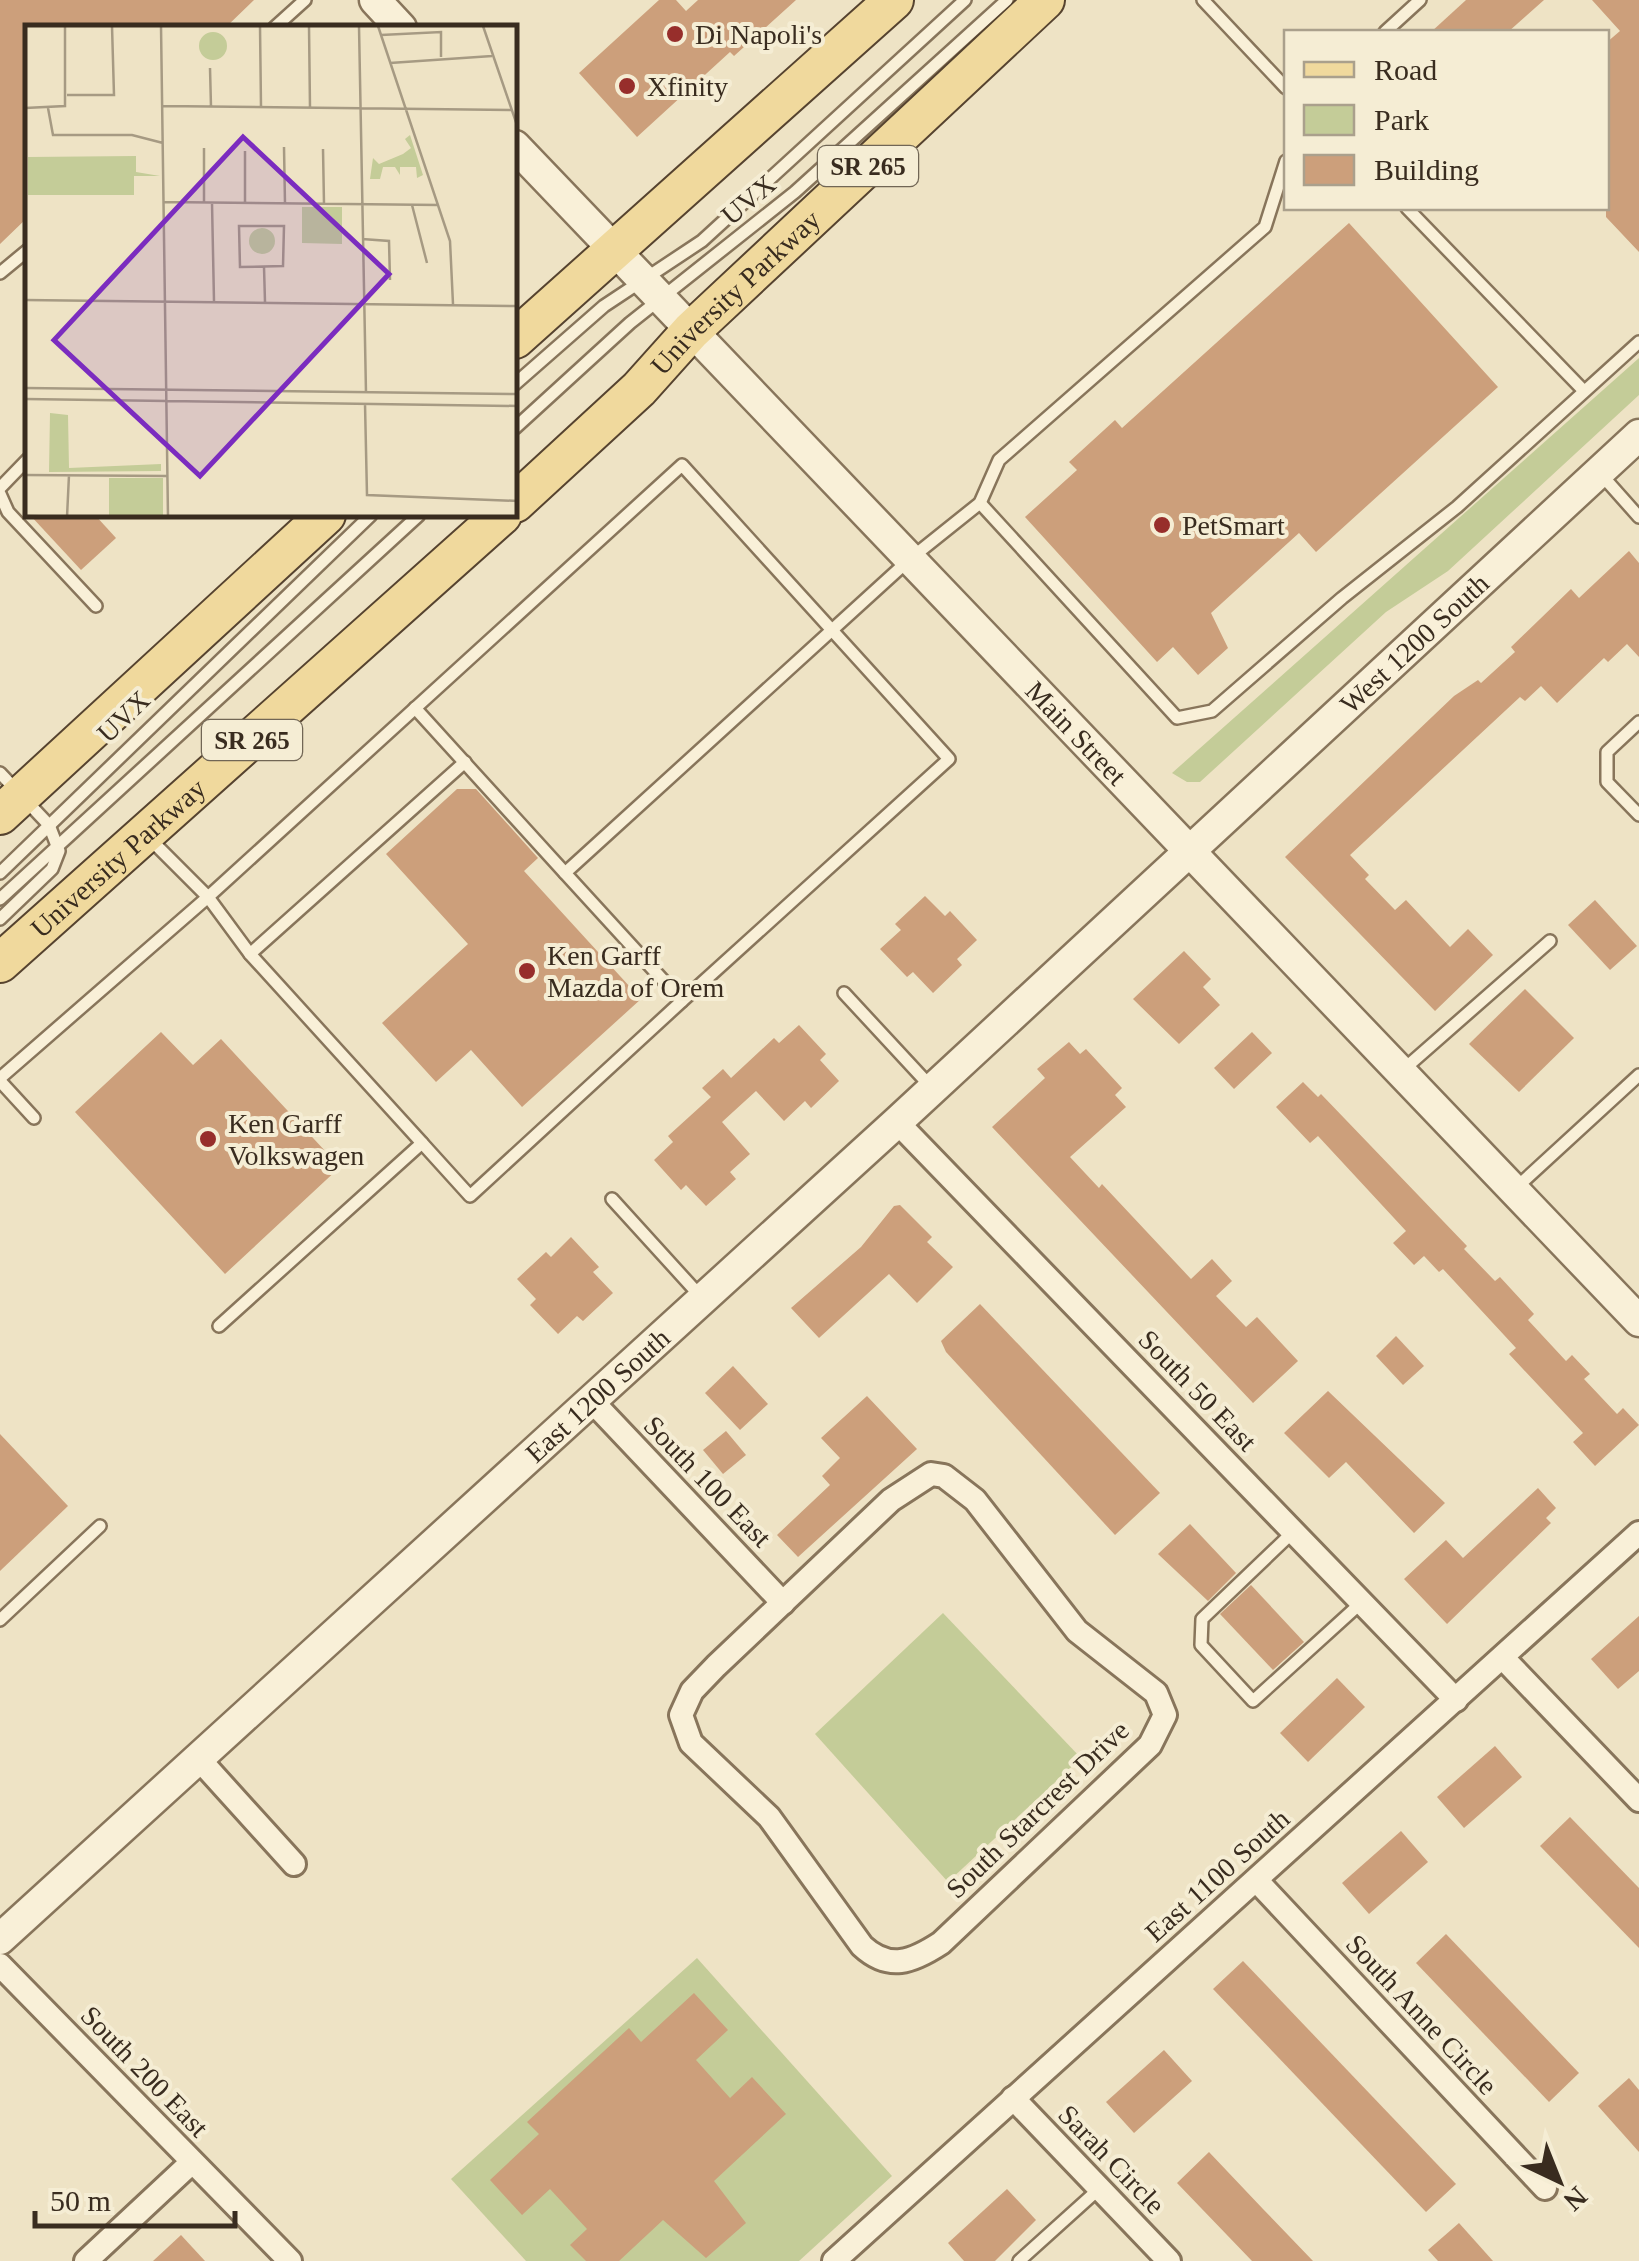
<svg xmlns="http://www.w3.org/2000/svg" width="1639" height="2261" font-family="'Times New Roman',serif">
<style>
.green{fill:#c4cc98}
.building{fill:#cc9f7b}
.lines{fill:none;stroke-linecap:round;stroke-linejoin:round}
.service-casing{stroke:#88755b;stroke-width:16}
.minor-casing{stroke:#88755b;stroke-width:28}
.tertiary-casing{stroke:#88755b;stroke-width:35}
.primary-casing{stroke:#56432f;stroke-width:42}
.service{stroke:#f9f0d8;stroke-width:11}
.minor{stroke:#f9f0d8;stroke-width:22}
.tertiary{stroke:#f9f0d8;stroke-width:30}
.primary{stroke:#f0d99d;stroke-width:38}
.poi-dot{fill:#972e2b;stroke:#f5edd4;stroke-width:4}
.labels{text-anchor:middle;stroke-width:8;stroke-linejoin:round;paint-order:stroke}
.shield{fill:#f5edd4;stroke:#716655;stroke-width:2.5}
.shield-label{font-size:25px;font-weight:bold;fill:#392c1f}
.poi-label{font-size:28px;fill:#392c1f;stroke:#f5edd4;text-anchor:start}
.street-label{font-size:28px;fill:#392c1f;stroke:#f5edd4}
.inset-road{fill:none;stroke:#a69a83;stroke-width:2.5}
.view{fill:#7b2cbf;fill-opacity:0.15;stroke:#7b2cbf;stroke-width:5}
.inset-edge{fill:none;stroke:#392c1f;stroke-width:5}
</style>
<rect width="100%" height="100%" fill="#eee3c5"/>
<g class="green">
<polygon points="1639,358 1639,395 1448,571 1386,612 1200,782 1187,782 1172,773"/>
<polygon points="943,1613 1081,1758 948,1882 815,1734"/>
<polygon points="697,1958 892,2176 799,2261 526,2261 451,2179"/>
</g>
<g class="building">
<polygon points="0,0 254,0 225,28 28,28 28,217 0,244"/>
<polygon points="659,0 676,0 686,11 698,0 796,0 734,56 730,52 637,137 579,73"/>
<polygon points="1466,0 1544,0 1508,32 1431,32"/>
<polygon points="1592,0 1639,0 1639,252 1606,217 1606,43 1620,31"/>
<polygon points="1349,223 1498,387 1316,552 1299,533 1211,613 1228,648 1198,675 1173,647 1157,662 1025,517 1077,470 1069,462 1115,420 1122,428"/>
<polygon points="30,515 95,515 116,538 81,570"/>
<polygon points="1629,551 1639,563 1639,657 1627,644 1608,662 1604,658 1557,703 1541,686 1525,701 1520,697 1350,855 1369,875 1365,879 1395,910 1406,900 1450,947 1468,929 1493,955 1435,1011 1285,857 1454,696 1478,680 1481,683 1515,652 1511,647 1571,589 1579,598"/>
<polygon points="457,789 476,789 538,858 524,871 641,999 522,1107 471,1050 436,1082 382,1023 468,944 386,854"/>
<polygon points="925,896 945,916 950,911 977,940 957,959 962,965 933,993 913,972 907,977 880,949 901,930 895,924"/>
<polygon points="1595,900 1637,946 1610,970 1568,925"/>
<polygon points="1184,951 1211,979 1203,987 1220,1005 1179,1044 1133,999"/>
<polygon points="1525,989 1574,1038 1519,1092 1469,1044"/>
<polygon points="799,1025 826,1054 820,1060 839,1081 811,1108 805,1101 784,1121 756,1091 722,1122 750,1154 730,1172 736,1179 706,1206 686,1185 681,1190 654,1160 673,1142 668,1136 711,1097 702,1088 723,1069 731,1078 774,1038 779,1043"/>
<polygon points="161,1032 193,1065 221,1039 340,1167 225,1274 75,1112"/>
<polygon points="1252,1032 1272,1053 1234,1089 1214,1068"/>
<polygon points="1069,1042 1080,1054 1086,1049 1122,1088 1115,1095 1126,1107 1070,1157 1099,1188 1102,1184 1191,1279 1212,1259 1232,1281 1216,1296 1246,1327 1257,1317 1298,1361 1253,1403 992,1127 1045,1078 1037,1069"/>
<polygon points="1303,1082 1318,1097 1321,1094 1467,1246 1464,1249 1495,1281 1500,1277 1534,1314 1528,1320 1566,1361 1572,1355 1590,1374 1584,1379 1617,1414 1623,1408 1639,1425 1595,1466 1573,1442 1583,1433 1509,1354 1516,1348 1443,1269 1439,1272 1424,1256 1414,1265 1393,1243 1406,1231 1318,1136 1310,1143 1276,1107"/>
<polygon points="900,1205 932,1237 927,1242 953,1267 917,1303 889,1274 819,1338 791,1308 861,1247 894,1206"/>
<polygon points="571,1237 599,1267 593,1272 613,1293 583,1321 577,1316 558,1334 530,1305 536,1299 517,1279 546,1252 551,1257"/>
<polygon points="980,1304 1160,1493 1115,1535 946,1352 941,1341"/>
<polygon points="1396,1336 1424,1366 1403,1385 1376,1356"/>
<polygon points="733,1366 768,1404 740,1430 705,1393"/>
<polygon points="1328,1391 1445,1503 1414,1533 1346,1462 1329,1478 1284,1433"/>
<polygon points="867,1396 917,1449 798,1557 777,1535 830,1485 822,1476 840,1458 821,1438"/>
<polygon points="726,1431 746,1455 723,1474 703,1450"/>
<polygon points="0,1434 68,1506 0,1571"/>
<polygon points="1538,1488 1556,1508 1546,1518 1551,1523 1447,1624 1404,1579 1446,1540 1463,1558"/>
<polygon points="1190,1524 1236,1573 1208,1601 1158,1554"/>
<polygon points="1251,1585 1304,1642 1273,1670 1220,1614"/>
<polygon points="1639,1616 1639,1671 1618,1689 1591,1659"/>
<polygon points="1337,1678 1365,1707 1308,1762 1280,1733"/>
<polygon points="1495,1746 1522,1777 1464,1828 1437,1797"/>
<polygon points="1570,1817 1639,1888 1639,1948 1540,1846"/>
<polygon points="1401,1831 1428,1862 1369,1914 1342,1883"/>
<polygon points="1446,1934 1579,2073 1549,2102 1416,1963"/>
<polygon points="1243,1961 1456,2184 1426,2212 1213,1989"/>
<polygon points="694,1993 728,2030 696,2060 730,2098 752,2077 786,2114 714,2181 746,2223 706,2258 663,2220 619,2261 586,2261 570,2245 587,2229 550,2189 522,2215 490,2180 539,2134 527,2122 629,2028 641,2042"/>
<polygon points="1164,2050 1192,2081 1134,2133 1106,2102"/>
<polygon points="1629,2078 1639,2090 1639,2152 1598,2106"/>
<polygon points="1209,2152 1263,2209 1313,2261 1252,2261 1177,2183"/>
<polygon points="1007,2189 1036,2220 995,2261 964,2261 948,2243"/>
<polygon points="1459,2223 1493,2261 1438,2261 1428,2250"/>
<polygon points="181,2235 205,2261 153,2261"/>
</g>
<g class="lines">
<defs>
<g id="service">
<polyline points="1203,0 1286,88"/>
<polyline points="274,28 305,0"/>
<polyline points="1385,32 1420,0"/>
<polyline points="1407,208 1584,391"/>
<polyline points="0,273 28,250"/>
<polyline points="515,384 604,306 702,241 965,0"/>
<polyline points="515,428 630,323 795,192 1007,0"/>
<polyline points="1599,472 1639,517"/>
<polyline points="0,488 28,459"/>
<polyline points="0,494 8,512 96,606"/>
<polyline points="980,503 1177,718 1212,711 1342,598 1457,507 1639,342"/>
<polyline points="415,708 565,873"/>
<polyline points="1639,722 1607,752 1607,782 1639,815"/>
<polyline points="0,773 49,825 59,851 52,869 0,919"/>
<polyline points="150,839 208,897 682,465 949,759 682,1001"/>
<polyline points="0,873 371,515"/>
<polyline points="0,899 419,515"/>
<polyline points="250,954 465,762"/>
<polyline points="844,993 932,1088"/>
<polyline points="1403,1070 1550,941"/>
<polyline points="0,1078 208,897 250,954 422,1143 219,1326"/>
<polyline points="0,1081 34,1118"/>
<polyline points="422,1143 470,1196 682,1001 565,873 910,559 980,503 999,460 1265,227 1286,161"/>
<polyline points="1517,1187 1639,1075"/>
<polyline points="612,1199 702,1298"/>
<polyline points="1293,1532 1202,1619 1201,1645 1253,1701 1362,1602"/>
<polyline points="0,1620 100,1526"/>
<polyline points="1019,2261 1100,2188"/>
</g>
<g id="minor">
<polyline points="897,1122 1456,1700"/>
<polyline points="590,1399 783,1603"/>
<path d="M931 1474 944 1476 975 1500 1077 1631 1156 1693 1165 1715 1150 1745 941 1943C912 1962 889 1971 862 1946L769 1817 691 1743 681 1715 692 1691 716 1666 891 1500Z"/>
<polyline points="1503,1658 1639,1800"/>
<polyline points="198,1758 294,1864"/>
<polyline points="1257,1881 1545,2188"/>
<polyline points="0,1965 290,2261"/>
<polyline points="1013,2098 1169,2261"/>
<polyline points="86,2261 191,2163"/>
<polyline points="834,2261 1639,1533"/>
</g>
<g id="tertiary">
<polyline points="375,0 401,28"/>
<path id="s1" d="M515 146 1639 1321"/>
<path id="s2" d="M0 1939 897 1122 1639 435"/>
</g>
<g id="primary">
<polyline points="515,339 894,0"/>
<path id="s3" d="M515 503 639 389 691 331 1045 0"/>
<polyline points="0,815 326,515"/>
<path id="s4" d="M0 963 502 515"/>
</g>
</defs>
<use href="#service" class="service-casing"/>
<use href="#minor" class="minor-casing"/>
<use href="#tertiary" class="tertiary-casing"/>
<use href="#primary" class="primary-casing"/>
<use href="#service" class="service"/>
<use href="#minor" class="minor"/>
<use href="#tertiary" class="tertiary"/>
<use href="#primary" class="primary"/>
</g>
<g class="poi-dot">
<circle cx="675" cy="34" r="10"/>
<circle cx="627" cy="86" r="10"/>
<circle cx="1162" cy="525" r="10"/>
<circle cx="527" cy="971" r="10"/>
<circle cx="208" cy="1139" r="10"/>
</g>
<g class="labels">
<g class="shield">
<rect x="818" y="146" width="100" height="40" rx="8"/>
<rect x="202" y="720" width="100" height="40" rx="8"/>
</g>
<g class="shield-label">
<text x="868" y="175">SR 265</text>
<text x="252" y="749">SR 265</text>
</g>
<g class="poi-label">
<text x="695" y="44">Di Napoli's</text>
<text x="647" y="96">Xfinity</text>
<text x="1182" y="535">PetSmart</text>
<text x="547" y="965">Ken Garff<tspan x="547" dy="32">Mazda of Orem</tspan></text>
<text x="228" y="1133">Ken Garff<tspan x="228" dy="32">Volkswagen</tspan></text>
</g>
<g class="street-label">
<text transform="translate(748 199) rotate(-40)" y="10">UVX</text>
<text dy="10" stroke="none"><textPath href="#s3" startOffset="305">University Parkway</textPath></text>
<text dy="10" stroke="none"><textPath href="#s2" startOffset="1918">West 1200 South</textPath></text>
<text transform="translate(123 716) rotate(-44)" y="10">UVX</text>
<text dy="10" stroke="none"><textPath href="#s1" startOffset="812">Main Street</textPath></text>
<text dy="10" stroke="none"><textPath href="#s4" startOffset="158">University Parkway</textPath></text>
<text transform="translate(1198 1390) rotate(46)" y="10">South 50 East</text>
<text dy="10" stroke="none"><textPath href="#s2" startOffset="808">East 1200 South</textPath></text>
<text transform="translate(708 1481) rotate(46)" y="10">South 100 East</text>
<text transform="translate(1037 1809) rotate(-44)" y="10">South Starcrest Drive</text>
<text transform="translate(1217 1875) rotate(-42)" y="10">East 1100 South</text>
<text transform="translate(1422 2014) rotate(47)" y="10">South Anne Circle</text>
<text transform="translate(145 2071) rotate(46)" y="10">South 200 East</text>
<text transform="translate(1112 2159) rotate(46)" y="10">Sarah Circle</text>
</g>
</g>
<g transform="translate(25 25)">
<rect width="492" height="492" fill="#eee3c5"/>
<path d="M174 21a14 14 0 1 1 28 0a14 14 0 1 1-28 0ZM385 110 398 150 392 153 391 142H375V150L370 142H358L355 154H345L348 133 354 139 378 129 386 123 380 114ZM111 131V147L135 151H109V170H3V132ZM277 182H317V219L277 218ZM224 216a13 13 0 1 1 26 0a13 13 0 1 1-26 0ZM25 388 43 390 44 443 136 439V446L24 447ZM84 453H138V491H84Z" fill="#c4cc98"/>
<path class="inset-road" d="M136 1 143 492M235 1 236 82M284 1 285 83M334 1 341 368M353 1 425 216 428 279M458 1 493 103M356 10 416 7V32M365 38 467 31M185 43 186 82M42 70H89L87 1M137 81 486 85M0 83 40 81V1M23 83 28 110H107L138 118M259 122 260 179M179 123V177M298 124 299 179M220 126V178M139 177 414 180M187 178 189 276M387 180 402 238M214 201H259L258 241 215 242ZM337 214 364 216 365 255M239 242 240 277M0 275 493 281M0 363 493 369M0 374 493 381M340 379 342 470 493 476M0 450 142 451M0 491 59 492M42 492 44 450"/>
<path class="view" d="M218 112 364 249 175 451 29 315Z"/>
<rect width="492" height="492" class="inset-edge"/>
</g>
<rect x="1284" y="30" width="325" height="180" fill="#f5edd4" stroke="#aaa08c" stroke-width="2.5"/>
<rect x="1304" y="62" width="50" height="15" fill="#f0d99d" stroke="#aaa08c" stroke-width="2.5"/>
<text x="1374" y="80" font-size="30" fill="#392c1f">Road</text>
<rect x="1304" y="105" width="50" height="30" fill="#c4cc98" stroke="#aaa08c" stroke-width="2.5"/>
<text x="1374" y="130" font-size="30" fill="#392c1f">Park</text>
<rect x="1304" y="155" width="50" height="30" fill="#cc9f7b" stroke="#aaa08c" stroke-width="2.5"/>
<text x="1374" y="180" font-size="30" fill="#392c1f">Building</text>
<g transform="translate(1559 2181) rotate(137)" stroke="#f5edd4" stroke-width="8" paint-order="stroke">
<path d="M0-8L18 38L0 25L-18 38Z" fill="#392c1f"/>
<text y="-15" font-size="28" font-weight="bold" text-anchor="middle" fill="#392c1f">N</text>
</g>
<path d="M35 2211v15h200v-15" fill="none" stroke="#392c1f" stroke-width="5"/>
<text x="50" y="2211" font-size="30" fill="#392c1f" stroke="#f5edd4" stroke-width="8" paint-order="stroke">50 m</text>
</svg>
